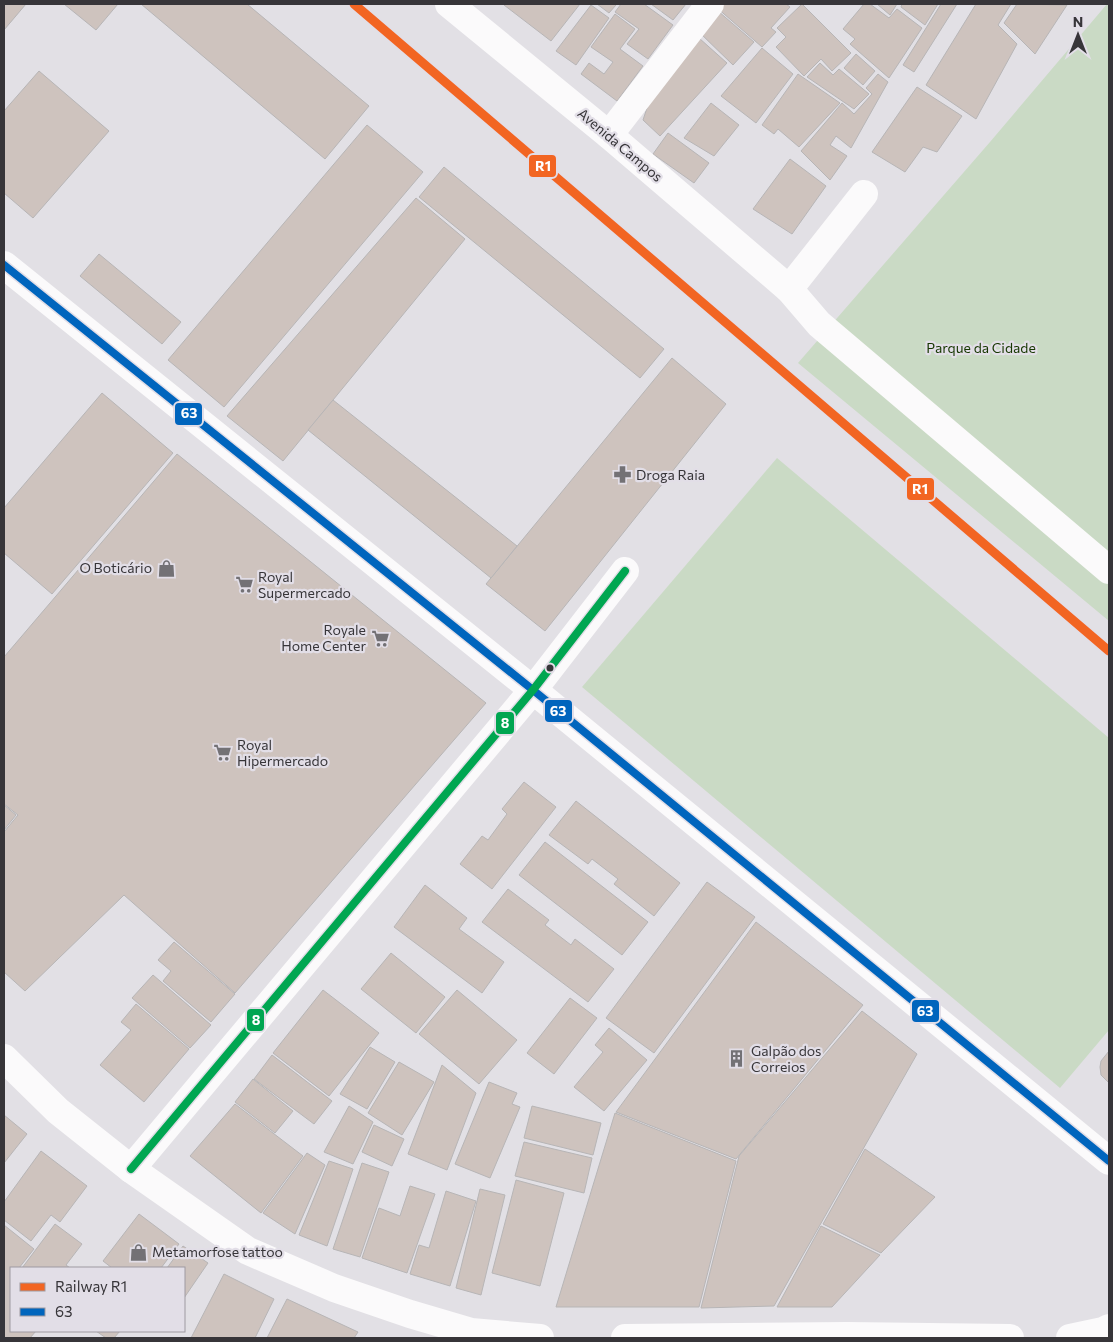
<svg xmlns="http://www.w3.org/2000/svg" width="1113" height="1342" font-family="Commissioner,sans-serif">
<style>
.green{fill:#cadac5}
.building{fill:#cec3be;stroke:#b7b5b6}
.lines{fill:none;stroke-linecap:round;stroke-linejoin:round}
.minor{stroke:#fbfafb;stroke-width:28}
.major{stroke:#fbfafb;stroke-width:28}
.bus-1-casing{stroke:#e2dee7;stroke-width:11}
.bus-2-casing{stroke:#e2dee7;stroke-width:11}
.bus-1{stroke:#0065bd;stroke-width:8}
.bus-2{stroke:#00a651;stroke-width:8}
.rail-1-casing{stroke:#e2dee7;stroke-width:12}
.rail-1{stroke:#f26522;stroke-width:9}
.bus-dot{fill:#373539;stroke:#e2dee7;stroke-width:2}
.labels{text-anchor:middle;stroke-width:4.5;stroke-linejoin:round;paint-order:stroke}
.street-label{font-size:14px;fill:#373539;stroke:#e2dee7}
.park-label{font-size:14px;fill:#163701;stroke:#e2dee7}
.poi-label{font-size:14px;fill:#373539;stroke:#e2dee7;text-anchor:start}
.line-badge{stroke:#e2dee7;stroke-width:2}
.badge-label{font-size:14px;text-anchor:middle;font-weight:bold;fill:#fff}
</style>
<rect width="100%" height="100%" fill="#e2e0e5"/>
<g class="green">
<polygon points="1107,4 1109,4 1109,621 798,363 990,142"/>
<polygon points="777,458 1109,738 1109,1030 1060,1088 582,687"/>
</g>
<g class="building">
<polygon points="4,4 26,4 4,30"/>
<polygon points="64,4 118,4 96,30"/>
<polygon points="141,4 247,4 369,106 325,159"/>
<polygon points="506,4 580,4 551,41 504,5"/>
<polygon points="597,4 614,4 616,5 609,13"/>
<polygon points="621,4 644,4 673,25 648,59 627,44 639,29 615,12"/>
<polygon points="651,4 686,4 673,20"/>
<polygon points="719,4 786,4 790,7 771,28 776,32 762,47 716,7"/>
<polygon points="802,4 851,53 832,71 821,59 804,76 776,47 786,37 777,28"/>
<polygon points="864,4 870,4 889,18 897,9 922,28 889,78 850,44 855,39 843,29"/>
<polygon points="877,4 897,4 890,15"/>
<polygon points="902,4 938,4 925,25 901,7"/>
<polygon points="941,4 957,4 914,72 903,65"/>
<polygon points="976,4 1011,4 998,25 1017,44 976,119 926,85"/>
<polygon points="1017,4 1067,5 1035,54 1004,23"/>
<polygon points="591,5 609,18 576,65 556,51"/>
<polygon points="718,11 754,42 733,65 699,32"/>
<polygon points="615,14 635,29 620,49 643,66 617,101 581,74 589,63 604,74 613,62 591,47"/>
<polygon points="699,38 727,63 660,136 643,120 654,87"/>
<polygon points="762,48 793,74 756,123 721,96"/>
<polygon points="856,54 875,71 863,85 844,68"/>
<polygon points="820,63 833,75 839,69 869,94 854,109 807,77"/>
<polygon points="39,71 109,131 33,218 4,193 4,111"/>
<polygon points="798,74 840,103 799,147 778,129 774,134 762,125"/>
<polygon points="878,74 888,82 851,148 836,136 830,145 847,156 830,180 801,151 842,103 854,114 872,94 866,88"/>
<polygon points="917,87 962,116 937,152 923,147 905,172 872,152"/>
<polygon points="711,103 739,125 714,156 684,138"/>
<polygon points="367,125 423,172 224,407 168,360"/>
<polygon points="668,133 709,163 694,183 653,154"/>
<polygon points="790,159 826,186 792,234 753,209"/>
<polygon points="444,167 664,349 640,378 419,197"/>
<polygon points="416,198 465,239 283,461 227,416"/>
<polygon points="99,254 181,322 162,344 80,276"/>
<polygon points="672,358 726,404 545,631 486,584"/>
<polygon points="102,393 173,453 52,594 4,553 4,508"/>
<polygon points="333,400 517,546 491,578 308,430"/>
<polygon points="177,454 486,703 235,993 124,895 25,991 4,972 4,832 18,815 4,804 4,657"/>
<polygon points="524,782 556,807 492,889 460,864 482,836 488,840 507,814 502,809"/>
<polygon points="576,801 680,883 654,916 614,884 618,879 592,859 588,864 549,835"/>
<polygon points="4,805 16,815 4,830"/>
<polygon points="545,842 648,922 622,955 519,875"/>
<polygon points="707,882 755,917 654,1053 606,1018"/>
<polygon points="425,885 467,918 459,929 504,962 482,993 394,927"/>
<polygon points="508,889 549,920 545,925 571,945 575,939 614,969 588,1002 482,922"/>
<polygon points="756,922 863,1005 736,1159 616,1112"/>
<polygon points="174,942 235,994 211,1022 163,981 171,971 158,960"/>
<polygon points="391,953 445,997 416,1033 361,989"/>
<polygon points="153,975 211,1025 190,1048 132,998"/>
<polygon points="323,990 379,1033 329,1096 273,1053"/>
<polygon points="457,990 517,1040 479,1084 419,1034"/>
<polygon points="570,998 597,1018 554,1074 527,1053"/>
<polygon points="136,1004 189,1049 144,1102 100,1065 131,1030 121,1022"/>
<polygon points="862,1011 917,1054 774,1306 701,1308 739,1156"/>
<polygon points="609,1028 647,1060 604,1111 574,1087 603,1052 595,1045"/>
<polygon points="370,1047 395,1062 367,1109 340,1094"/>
<polygon points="1109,1051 1109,1083 1101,1075 1100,1067 1101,1061"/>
<polygon points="272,1055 332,1101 314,1124 254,1079"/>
<polygon points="399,1062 434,1082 402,1135 368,1113"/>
<polygon points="442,1065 476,1093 447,1170 408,1154"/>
<polygon points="253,1079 293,1111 275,1133 235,1102"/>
<polygon points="489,1082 517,1093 512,1104 520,1107 490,1178 455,1164"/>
<polygon points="235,1104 303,1156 261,1213 190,1156"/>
<polygon points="349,1106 373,1122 353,1164 324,1152"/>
<polygon points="532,1106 601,1123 593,1155 524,1138"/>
<polygon points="615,1113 736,1161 699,1307 556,1307"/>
<polygon points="4,1115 27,1134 4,1163"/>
<polygon points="374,1125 404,1139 392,1166 362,1152"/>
<polygon points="524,1142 592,1158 584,1193 515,1176"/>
<polygon points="865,1149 935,1197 881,1253 823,1224"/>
<polygon points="41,1151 87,1186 60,1222 51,1215 31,1241 4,1220 4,1202"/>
<polygon points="307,1153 325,1165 295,1234 263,1213"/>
<polygon points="329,1161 353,1169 327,1246 299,1235"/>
<polygon points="362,1163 389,1172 360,1257 333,1249"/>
<polygon points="516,1180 564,1193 540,1286 492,1273"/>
<polygon points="410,1186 435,1194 407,1273 362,1258 379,1208 400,1216"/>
<polygon points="480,1189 505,1195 481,1295 456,1288"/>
<polygon points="446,1191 476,1201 450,1286 410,1274 419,1245 429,1248"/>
<polygon points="139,1214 179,1244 161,1268 112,1268 103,1261"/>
<polygon points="55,1224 82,1244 66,1265 70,1268 22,1268"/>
<polygon points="4,1225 34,1249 19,1268 11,1268 11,1331 36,1331 30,1338 4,1338"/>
<polygon points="821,1226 880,1255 832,1307 777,1307"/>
<polygon points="183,1246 208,1263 184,1298 184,1268 167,1268"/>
<polygon points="224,1274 274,1299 255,1338 191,1338"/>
<polygon points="287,1299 358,1332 354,1338 267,1338"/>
<polygon points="96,1331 120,1331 114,1338 106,1338"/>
</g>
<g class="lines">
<g class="minor">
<polyline points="449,4 609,135 789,289 819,324 1109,570"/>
<polyline points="609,135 710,4"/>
<polyline points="789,289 864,194"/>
<polyline points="131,1169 533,690 625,571"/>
</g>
<g class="major">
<polyline points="4,265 533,690 1109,1161"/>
<polyline points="4,1058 58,1111 131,1169 248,1251 334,1288 410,1314 471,1332 540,1338"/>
<polyline points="625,1338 847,1336 1010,1338"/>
<polyline points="1070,1338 1103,1331 1109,1328"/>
</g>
<defs>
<polyline id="bus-1" points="4,265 533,690 1109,1161"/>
<polyline id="bus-2" points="131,1169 533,690 625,571"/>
</defs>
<use href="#bus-1" class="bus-1-casing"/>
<use href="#bus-2" class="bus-2-casing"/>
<use href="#bus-1" class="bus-1"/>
<use href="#bus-2" class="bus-2"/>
<defs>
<polyline id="rail-1" points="354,4 1109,651"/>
</defs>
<use href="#rail-1" class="rail-1-casing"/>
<use href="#rail-1" class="rail-1"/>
</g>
<defs>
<symbol id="pharmacy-bare" viewBox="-9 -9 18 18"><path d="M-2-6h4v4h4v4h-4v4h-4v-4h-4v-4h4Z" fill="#737175" stroke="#e2dee7" stroke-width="2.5" paint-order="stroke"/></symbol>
<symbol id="shop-bare" viewBox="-9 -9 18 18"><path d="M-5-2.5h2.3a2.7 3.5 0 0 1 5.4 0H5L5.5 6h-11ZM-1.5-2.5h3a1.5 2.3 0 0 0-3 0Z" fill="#737175" stroke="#e2dee7" stroke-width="2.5" paint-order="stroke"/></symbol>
<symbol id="supermarket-bare" viewBox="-9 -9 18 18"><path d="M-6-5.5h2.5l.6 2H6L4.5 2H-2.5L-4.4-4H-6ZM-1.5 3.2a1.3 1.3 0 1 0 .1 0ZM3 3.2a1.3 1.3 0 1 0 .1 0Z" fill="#737175" stroke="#e2dee7" stroke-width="2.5" paint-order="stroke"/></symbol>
<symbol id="building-bare" viewBox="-9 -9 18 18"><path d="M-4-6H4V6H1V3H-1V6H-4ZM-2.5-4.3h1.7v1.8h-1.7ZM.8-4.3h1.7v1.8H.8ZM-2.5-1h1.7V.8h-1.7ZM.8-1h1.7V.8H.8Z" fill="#737175" stroke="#e2dee7" stroke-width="2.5" paint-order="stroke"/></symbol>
</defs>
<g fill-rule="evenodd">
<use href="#pharmacy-bare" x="610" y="462" width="25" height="25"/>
<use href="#shop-bare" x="154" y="556" width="25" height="25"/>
<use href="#supermarket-bare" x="232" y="572" width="25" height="25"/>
<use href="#supermarket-bare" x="368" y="626" width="25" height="25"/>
<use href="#supermarket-bare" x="210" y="740" width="25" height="25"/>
<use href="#building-bare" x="724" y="1046" width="25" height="25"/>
<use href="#shop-bare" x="126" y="1240" width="25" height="25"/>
</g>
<circle class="bus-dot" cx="550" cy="668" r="4.5"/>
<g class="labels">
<g class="street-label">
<text transform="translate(620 145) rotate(40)" y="5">Avenida Campos</text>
</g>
<g class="park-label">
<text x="981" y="353">Parque da Cidade</text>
</g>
<g class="poi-label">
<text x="636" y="480">Droga Raia</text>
<text x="152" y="573" text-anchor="end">O Boticário</text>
<text x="258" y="582">Royal<tspan x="258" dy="16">Supermercado</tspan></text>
<text x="366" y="635" text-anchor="end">Royale<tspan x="366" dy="16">Home Center</tspan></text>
<text x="237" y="750">Royal<tspan x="237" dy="16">Hipermercado</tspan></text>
<text x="751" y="1056">Galpão dos<tspan x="751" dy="16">Correios</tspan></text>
<text x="152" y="1257">Metamorfose tattoo</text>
</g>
</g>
<g class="line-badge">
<rect x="528" y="154" width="29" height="24" rx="5" fill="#f26522"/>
<rect x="174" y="402" width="29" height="24" rx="5" fill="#0065bd"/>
<rect x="906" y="477" width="29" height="24" rx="5" fill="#f26522"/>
<rect x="544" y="699" width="29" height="24" rx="5" fill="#0065bd"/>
<rect x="495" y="711" width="20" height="24" rx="5" fill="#00a651"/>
<rect x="911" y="999" width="29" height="24" rx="5" fill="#0065bd"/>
<rect x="246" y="1008" width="19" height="24" rx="5" fill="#00a651"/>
</g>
<g class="badge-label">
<text x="543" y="171">R1</text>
<text x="189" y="418">63</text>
<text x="920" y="494">R1</text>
<text x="558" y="716">63</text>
<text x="505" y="728">8</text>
<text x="925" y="1016">63</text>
<text x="256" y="1025">8</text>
</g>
<rect width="1113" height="1342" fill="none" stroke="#373539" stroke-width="10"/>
<rect x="10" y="1267" width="175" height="65" fill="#e2dee7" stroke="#9e9aa1"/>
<rect x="20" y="1283" width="25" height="8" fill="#f26522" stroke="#9e9aa1"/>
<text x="55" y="1292" font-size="15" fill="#373539">Railway R1</text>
<rect x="20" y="1308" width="25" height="8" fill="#0065bd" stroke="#9e9aa1"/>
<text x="55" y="1317" font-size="15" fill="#373539">63</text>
<g transform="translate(1078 35)" stroke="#e2dee7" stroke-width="4" paint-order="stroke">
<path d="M0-4L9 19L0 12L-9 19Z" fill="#373539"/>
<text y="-8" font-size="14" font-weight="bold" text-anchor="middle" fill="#373539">N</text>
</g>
</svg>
